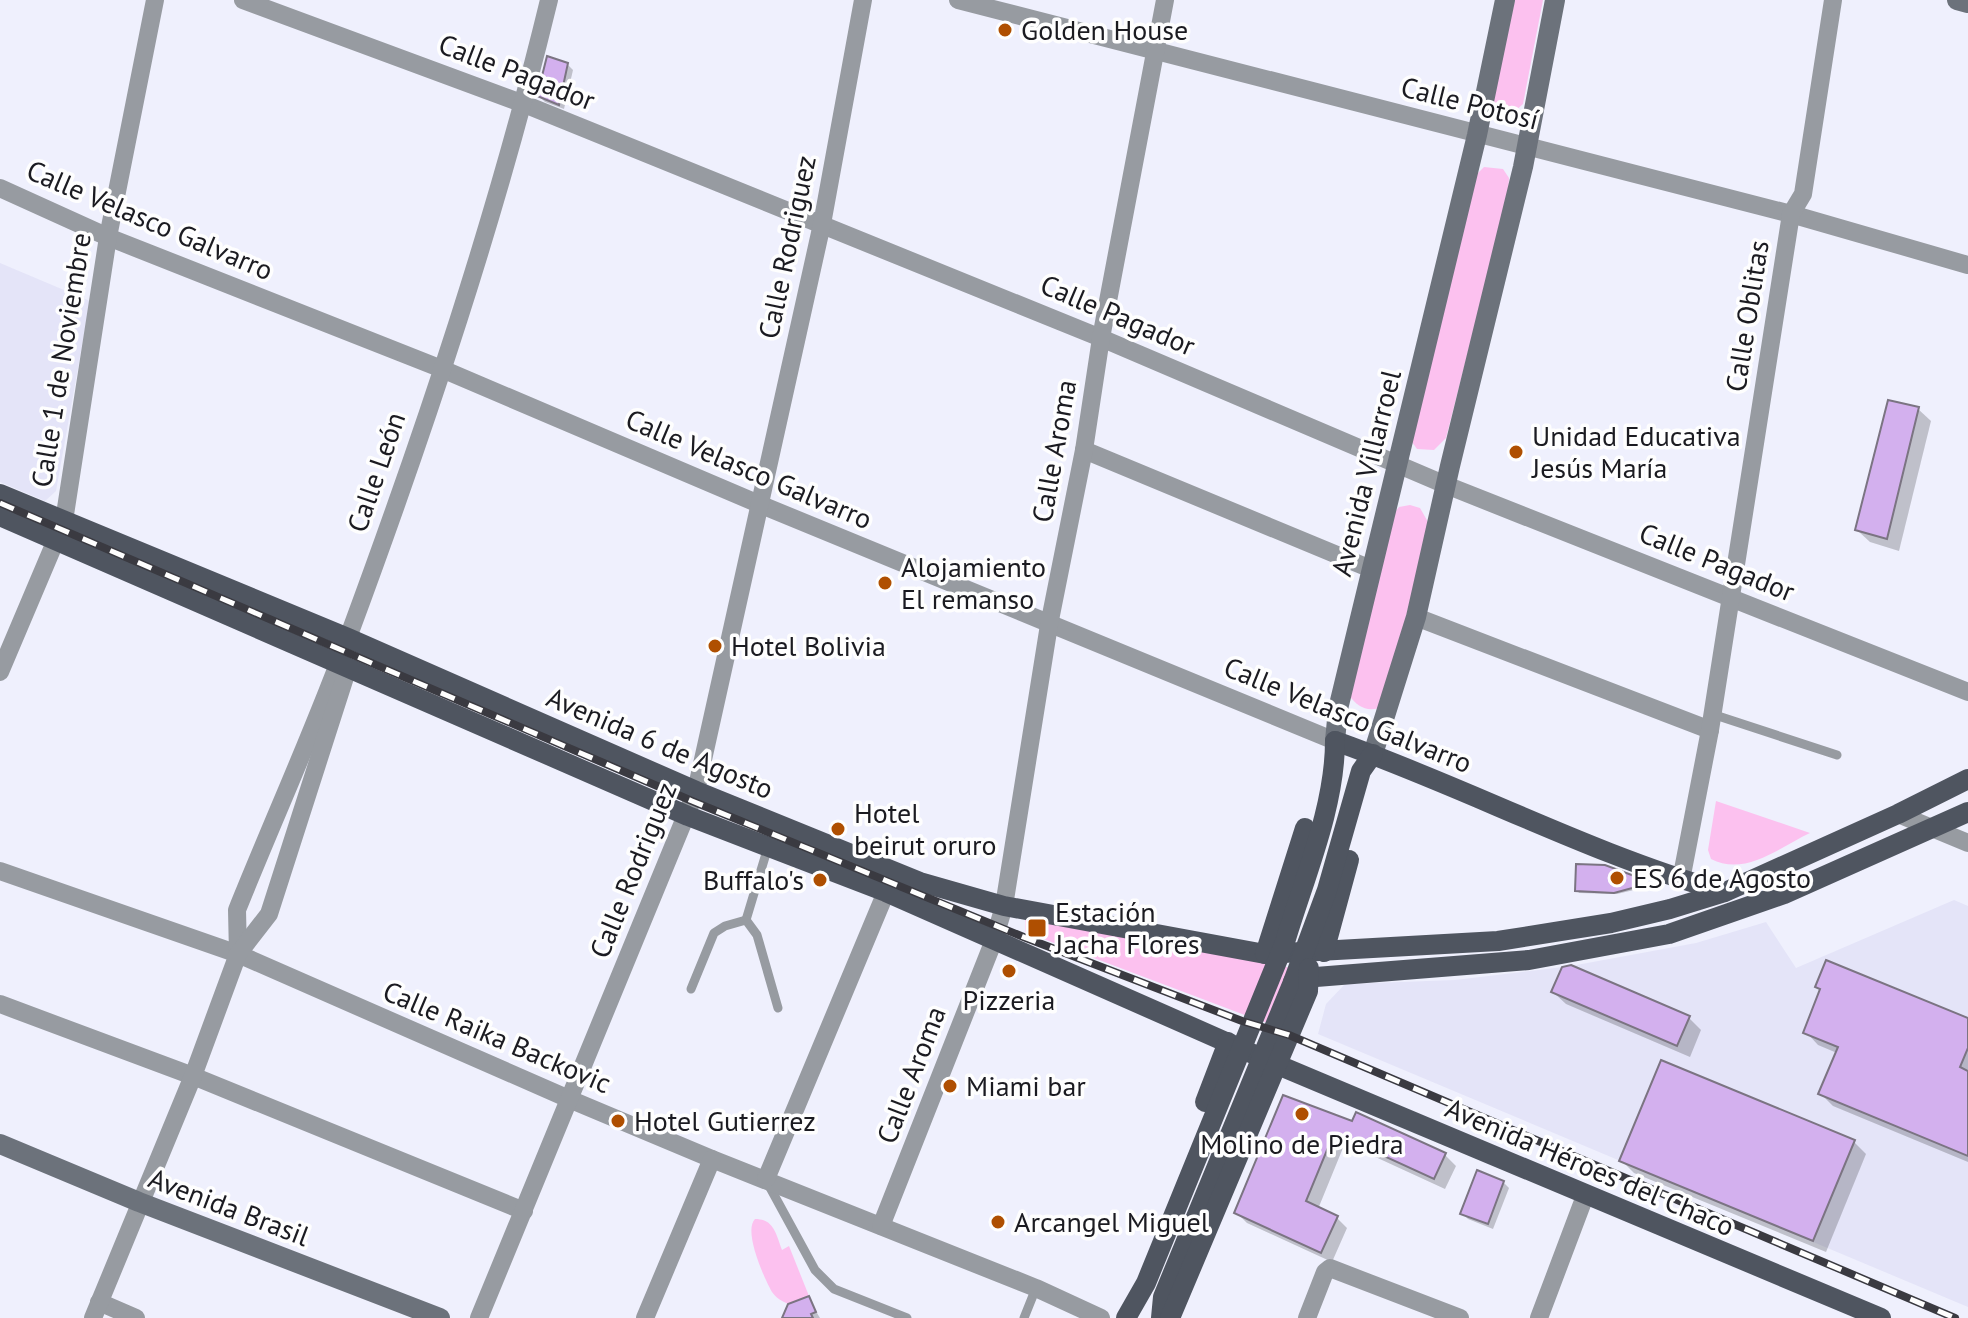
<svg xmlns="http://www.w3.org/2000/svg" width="1968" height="1318" font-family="'PT Sans',sans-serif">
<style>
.built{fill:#e4e4f8}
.green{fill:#fcc1ef}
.shadow{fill:#0003}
.building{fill:#d3b0ee;stroke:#7b7482;stroke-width:2}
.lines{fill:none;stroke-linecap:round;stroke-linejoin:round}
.lane{stroke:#979ba1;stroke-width:9}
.street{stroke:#979ba1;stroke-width:18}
.secondary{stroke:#6c727b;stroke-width:20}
.primary{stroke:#4f5560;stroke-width:20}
.rail-casing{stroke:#3a3a41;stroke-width:8}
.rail{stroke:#fefefe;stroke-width:5;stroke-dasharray:15;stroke-linecap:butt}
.poi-dot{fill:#af4f01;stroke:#fefefe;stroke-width:3}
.labels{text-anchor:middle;stroke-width:7;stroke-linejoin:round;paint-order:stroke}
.poi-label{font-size:28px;fill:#1b1b21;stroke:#fefefe;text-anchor:start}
.street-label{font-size:28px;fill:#1b1b21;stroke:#fefefe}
</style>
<rect width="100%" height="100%" fill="#eff0fd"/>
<g class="built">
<polygon points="0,263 90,301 56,491 45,501 0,482"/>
<polygon points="1954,900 1968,906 1968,1307 1318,1034 1326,1004 1345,984 1455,980 1571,966 1696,943 1766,922 1796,968"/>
</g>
<g class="green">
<path d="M1515 0H1543L1523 104 1513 113C1501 114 1496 110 1492 99Z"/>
<polygon points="1484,167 1503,169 1509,178 1508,195 1446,438 1434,450 1417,449 1412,442 1477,174"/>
<path d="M1410 505 1420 508 1428 522 1426 536 1384 706C1369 713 1358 708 1349 695L1391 517 1399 507Z"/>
<path d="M1716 801 1810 833C1780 847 1745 877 1711 859L1708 850Z"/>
<polygon points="1025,918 1292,968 1290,1029 1258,1020 1025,932"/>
<path d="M755 1219C774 1219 776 1234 782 1250L789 1246 809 1296 788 1304C782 1301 776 1298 772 1292 764 1278 743 1231 755 1219Z"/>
</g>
<g class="shadow">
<polygon points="567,64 573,70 564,109 545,102 539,96"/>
<polygon points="1918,409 1931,421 1899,551 1870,542 1857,530"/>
<polygon points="1636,879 1638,889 1617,894 1579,893 1577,890"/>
<polygon points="1817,987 1968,1020 1968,1162 1833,1106 1821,1094 1837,1053 1818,1045 1806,1032 1822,991"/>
<polygon points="1553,992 1688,1017 1701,1030 1690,1057 1566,1004"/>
<polygon points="1284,1097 1445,1155 1456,1166 1445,1189 1345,1143 1318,1209 1337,1218 1347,1228 1332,1262 1247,1223 1236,1212"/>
<polygon points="1853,1141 1866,1154 1826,1252 1634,1173 1622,1161"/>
<polygon points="1503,1182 1509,1188 1493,1229 1468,1219 1462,1213"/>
<polygon points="808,1298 820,1318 785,1318"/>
</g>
<g class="building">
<polygon points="547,56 568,63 559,105 537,96"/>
<polygon points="1888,400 1919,407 1887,539 1855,530"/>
<polygon points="1576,864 1605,865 1637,877 1636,887 1614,893 1575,891"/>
<polygon points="1826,960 1968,1018 1968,1048 1960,1067 1968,1071 1968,1156 1818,1094 1838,1047 1803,1033 1820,989 1815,987"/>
<polygon points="1571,965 1690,1016 1677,1046 1551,992 1562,967"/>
<polygon points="1661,1060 1855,1140 1813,1241 1619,1161"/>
<polygon points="1283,1095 1352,1121 1356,1112 1446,1153 1434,1179 1334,1133 1306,1201 1338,1216 1321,1253 1234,1213"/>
<polygon points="1477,1170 1504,1181 1488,1224 1460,1214"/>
<polygon points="809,1296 816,1312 811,1314 813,1318 782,1318 788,1304"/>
</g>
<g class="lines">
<g class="lane">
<polyline points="1712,714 1837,755"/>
<polyline points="768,847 746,920 757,935 778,1008"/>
<polyline points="691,989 714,933 725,926 746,920"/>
<polyline points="767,1182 815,1270 834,1289 907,1318"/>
<polyline points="1024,1318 1036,1288"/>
</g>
<g class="street">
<polyline points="243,0 524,104 1101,338 1446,485 1968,692"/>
<polyline points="958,0 1791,214 1968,265"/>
<polyline points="0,188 108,237 442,369 759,504 1335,741"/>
<polyline points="1084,450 1371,569"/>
<polyline points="1416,617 1710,730"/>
<polyline points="0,672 64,521 108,237 155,0"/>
<polyline points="1898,814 1968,843"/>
<polyline points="0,871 238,954 569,1099 712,1159 1036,1288 1101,1318"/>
<polyline points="1681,880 1710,730 1791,214 1803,194 1833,0"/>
<path d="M238 954 237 910C274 818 315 728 349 635 426 427 497 215 549 0"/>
<polyline points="0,1004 193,1076 524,1211"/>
<polyline points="766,1179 886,892"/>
<polyline points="881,1226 994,940 1004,906 1049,625 1084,450 1101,338 1165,0"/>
<polyline points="99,1302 136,1318"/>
<polyline points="93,1318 193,1076 238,954 269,914 348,668"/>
<polyline points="479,1318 696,791 822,224 863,0"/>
<polyline points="645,1318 712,1159"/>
<polyline points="1307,1318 1325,1272 1330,1268 1460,1318"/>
<polyline points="1539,1318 1585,1196"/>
</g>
<g class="secondary">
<polyline points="1957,0 1968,3"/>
<polyline points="1335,741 1338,709 1477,135 1505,0"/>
<polyline points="1373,754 1416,617 1450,466 1523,167 1555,0"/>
<polyline points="0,1144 139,1202 440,1318"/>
</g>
<g class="primary">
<polyline points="0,494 348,638 696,791 920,882 1004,906 1265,954 1498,941 1611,923 1670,909 1725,892 1898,814 1968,779"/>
<polyline points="0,516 688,816 886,892 1278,1065 1881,1318"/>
<path d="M1335 741C1466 787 1590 854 1724 892"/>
<polyline points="1324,952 1349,860"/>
<polyline points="1265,954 1305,828"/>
<polyline points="1293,982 1316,977 1529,960 1669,934 1784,894 1968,812"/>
<polyline points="1205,1102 1228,1042"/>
<path d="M1126 1318 1146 1283 1285 942C1304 878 1335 808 1335 741"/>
<polyline points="1161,1318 1163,1297 1293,982 1327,890 1361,771 1373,754"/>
<polyline points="1170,1318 1308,991 1309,968"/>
</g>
<defs>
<polyline id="rail" points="0,503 692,801 1026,938 1242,1021 1289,1035 1955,1318"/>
</defs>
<use href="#rail" class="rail-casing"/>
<use href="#rail" class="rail"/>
</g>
<g class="poi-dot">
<circle cx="1005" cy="30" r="8"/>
<circle cx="1516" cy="452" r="8"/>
<circle cx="885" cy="583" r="8"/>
<circle cx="715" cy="646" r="8"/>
<circle cx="838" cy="829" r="8"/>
<circle cx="1617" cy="878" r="8"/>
<circle cx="820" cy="880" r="8"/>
<rect x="1027" y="918" width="20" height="20" rx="4"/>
<circle cx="1009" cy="971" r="8"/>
<circle cx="950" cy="1086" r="8"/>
<circle cx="1302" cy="1114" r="8"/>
<circle cx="618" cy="1121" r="8"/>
<circle cx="998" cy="1222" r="8"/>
</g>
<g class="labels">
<g class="poi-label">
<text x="1021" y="40">Golden House</text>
<text x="1532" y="446">Unidad Educativa<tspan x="1532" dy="32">Jesús María</tspan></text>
<text x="901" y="577">Alojamiento<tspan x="901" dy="32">El remanso</tspan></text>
<text x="731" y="656">Hotel Bolivia</text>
<text x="854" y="823">Hotel<tspan x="854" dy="32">beirut oruro</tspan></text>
<text x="1633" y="888">ES 6 de Agosto</text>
<text x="804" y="890" text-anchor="end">Buffalo's</text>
<text x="1055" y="922">Estación<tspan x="1055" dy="32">Jacha Flores</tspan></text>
<text x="1009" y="1010" text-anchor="middle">Pizzeria</text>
<text x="966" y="1096">Miami bar</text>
<text x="634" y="1131">Hotel Gutierrez</text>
<text x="1302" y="1154" text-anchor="middle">Molino de Piedra</text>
<text x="1014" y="1232">Arcangel Miguel</text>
</g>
<g class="street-label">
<text transform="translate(517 72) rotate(21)" y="10">Calle Pagador</text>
<text transform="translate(1470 103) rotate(14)" y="10">Calle Potosí</text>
<text transform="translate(150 220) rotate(23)" y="10">Calle Velasco Galvarro</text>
<text transform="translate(787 247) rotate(-78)" y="10">Calle Rodriguez</text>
<text transform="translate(1118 315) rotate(23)" y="10">Calle Pagador</text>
<text transform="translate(1747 316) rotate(-81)" y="10">Calle Oblitas</text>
<text transform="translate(61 360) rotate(-81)" y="10">Calle 1 de Noviembre</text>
<text transform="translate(1054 451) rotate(-80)" y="10">Calle Aroma</text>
<text transform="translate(749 469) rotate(23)" y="10">Calle Velasco Galvarro</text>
<text transform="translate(376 472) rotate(-71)" y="10">Calle León</text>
<text transform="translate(1366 473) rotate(-76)" y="10">Avenida Villarroel</text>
<text transform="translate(1717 562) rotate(22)" y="10">Calle Pagador</text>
<text transform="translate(1348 715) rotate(22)" y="10">Calle Velasco Galvarro</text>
<text transform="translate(660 743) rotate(23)" y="10">Avenida 6 de Agosto</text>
<text transform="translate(633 870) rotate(-68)" y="10">Calle Rodriguez</text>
<text transform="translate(497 1037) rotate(23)" y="10">Calle Raika Backovic</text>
<text transform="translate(911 1075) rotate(-69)" y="10">Calle Aroma</text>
<text transform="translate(1590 1167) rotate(23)" y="10">Avenida Héroes del Chaco</text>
<text transform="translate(229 1207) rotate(21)" y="10">Avenida Brasil</text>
</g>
</g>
</svg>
